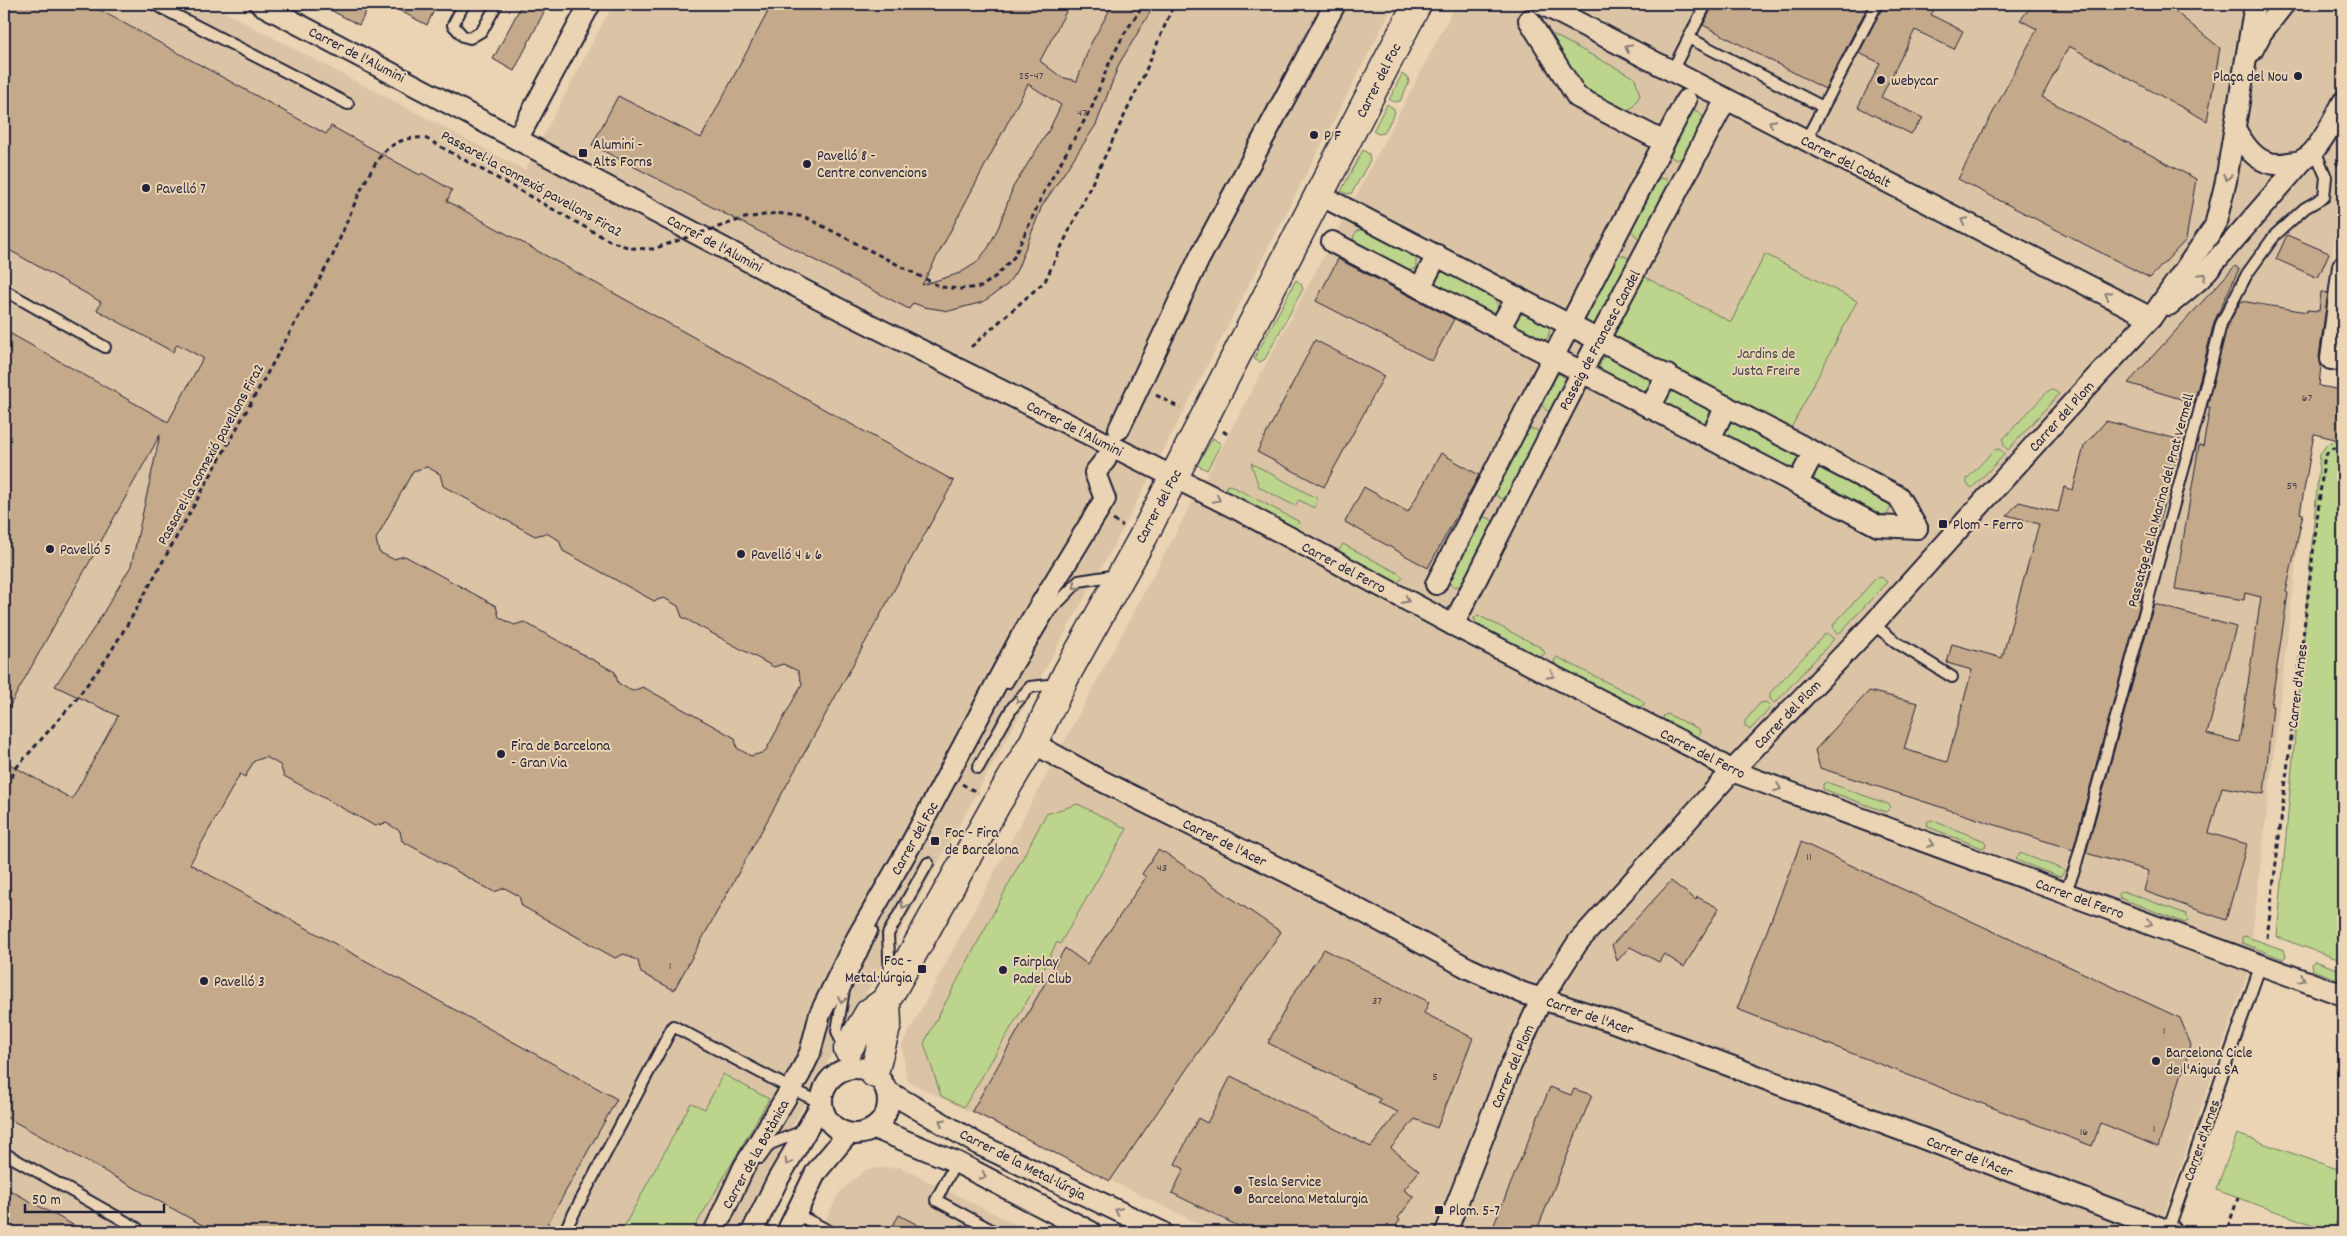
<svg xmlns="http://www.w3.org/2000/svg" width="2347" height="1236" font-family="Dekko,sans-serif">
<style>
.built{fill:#dbc4a5}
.green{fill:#bcd48b;stroke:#6f7b63}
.building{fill:#c4a98a;stroke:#22223b;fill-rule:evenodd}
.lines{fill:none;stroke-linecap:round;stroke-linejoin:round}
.lane-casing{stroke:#22223b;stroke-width:14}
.street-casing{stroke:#22223b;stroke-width:24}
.secondary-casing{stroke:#22223b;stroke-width:31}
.path{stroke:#22223b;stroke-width:3;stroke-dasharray:5 4;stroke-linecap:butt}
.lane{stroke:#ead4b3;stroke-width:10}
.street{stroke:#ead4b3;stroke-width:20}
.secondary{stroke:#ead4b3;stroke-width:28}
.path-bridge{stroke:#22223b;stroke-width:3;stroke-dasharray:5 4;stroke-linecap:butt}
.oneway{stroke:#867b77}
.poi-dot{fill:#22223b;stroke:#ead4b3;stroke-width:2}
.labels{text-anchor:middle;stroke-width:4;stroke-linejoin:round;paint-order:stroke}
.number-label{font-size:12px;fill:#4a444f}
.street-label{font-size:15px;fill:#22223b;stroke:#ead4b3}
.poi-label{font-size:15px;fill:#22223b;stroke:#ead4b3;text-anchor:start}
.park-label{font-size:15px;fill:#41464b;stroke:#ead4b3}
</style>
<rect width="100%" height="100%" fill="#ead4b3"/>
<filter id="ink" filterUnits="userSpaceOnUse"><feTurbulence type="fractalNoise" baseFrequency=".02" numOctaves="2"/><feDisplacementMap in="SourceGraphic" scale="10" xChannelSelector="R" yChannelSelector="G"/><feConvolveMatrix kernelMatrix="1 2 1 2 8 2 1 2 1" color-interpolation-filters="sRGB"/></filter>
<g filter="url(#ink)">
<g class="built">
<polygon points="4,4 209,4 525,170 613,4 1394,4 1126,523 776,1156 739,1232 4,1232"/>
<polygon points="1456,4 2343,4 2343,175 2340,190 2248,972 2158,1232 1216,1232 907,1081 902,1045 1349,209"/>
<polygon points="900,1167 1031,1232 820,1232 839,1193 866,1169"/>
</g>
<g class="green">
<polygon points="1552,34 1635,78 1640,95 1633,107 1626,111 1616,111 1585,95 1548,35"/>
<polygon points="1402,74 1408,78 1409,83 1400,101 1395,102 1389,100"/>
<polygon points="1387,104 1393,108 1395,112 1384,133 1378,134 1373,131"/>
<path d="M1690 110C1699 110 1702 114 1705 123L1688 156 1676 160 1671 157 1668 151Z"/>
<polygon points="1363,150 1369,154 1370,160 1352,193 1347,194 1341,191"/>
<polygon points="1657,178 1667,179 1671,189 1643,237 1637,237 1629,228 1652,181"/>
<polygon points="1358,230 1365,230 1413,255 1416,259 1416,268 1405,273 1353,243 1354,235"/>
<path d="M1618 254 1627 257 1630 261 1597 325C1590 325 1587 323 1584 316L1612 257Z"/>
<polygon points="1765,254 1857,301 1789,432 1609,339 1643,276 1731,322"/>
<polygon points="1446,272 1494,298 1498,306 1497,310 1487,315 1435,286 1435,278 1440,273"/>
<polygon points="1296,280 1301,284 1303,289 1265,359 1260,362 1254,359"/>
<polygon points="1526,314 1547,325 1550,329 1548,338 1540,342 1515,327 1515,319 1520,315"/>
<path d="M1613 354 1652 378 1651 388 1639 394 1600 371C1598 361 1604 356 1613 354Z"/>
<polygon points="1560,374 1567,380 1553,411 1547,411 1539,402 1554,375"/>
<polygon points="1672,389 1712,410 1710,420 1704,425 1669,409 1664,399"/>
<polygon points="2053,390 2059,394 2008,450 2004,446 2003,439 2048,391"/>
<path d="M1739 419 1802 457 1794 471 1726 436C1724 426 1729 422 1739 419Z"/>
<path d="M1527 428 1537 430 1540 435 1507 499C1499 499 1497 497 1493 490Z"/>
<polygon points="1213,438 1221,444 1207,470 1197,465"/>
<polygon points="2334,441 2343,443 2343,961 2277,937 2320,454 2327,444"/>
<polygon points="1999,449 2005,454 1972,488 1967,484 1967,479 1994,450"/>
<polygon points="1251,463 1318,499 1314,508 1299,500 1295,506 1259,487"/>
<path d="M1828 465 1891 502 1889 512 1876 518 1815 482C1813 472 1819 467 1828 465Z"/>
<polygon points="1230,485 1298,521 1300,527 1297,530 1226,493 1226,486"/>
<polygon points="1481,516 1491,519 1494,524 1467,584 1455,587 1451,585 1447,578"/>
<polygon points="1343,544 1400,574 1403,578 1397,583 1341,553 1339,550"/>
<polygon points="1881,577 1887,582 1838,635 1834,630 1833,625 1876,578"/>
<polygon points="1478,615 1542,648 1545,653 1540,658 1476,623 1474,618"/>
<polygon points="1828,634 1834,639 1775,703 1770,699 1770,693 1824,635"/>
<polygon points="1557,657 1640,699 1645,704 1638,708 1556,666 1554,661"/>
<polygon points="1766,702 1771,707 1750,730 1745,726 1745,721 1760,703"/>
<polygon points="1667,714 1699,729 1700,733 1698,737 1694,737 1665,722 1663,716"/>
<polygon points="1826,782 1888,804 1891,807 1886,812 1823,789 1823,784"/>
<polygon points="1078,804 1127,829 1060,944 1057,942 1030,996 964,1107 941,1096 924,1043 1046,814"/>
<polygon points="1931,820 1985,841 1986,846 1982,848 1928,827 1927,822"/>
<polygon points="2020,853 2062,869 2065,871 2060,877 2018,861 2016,858"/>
<polygon points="2123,891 2186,914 2188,920 2185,923 2120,898 2119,893"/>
<polygon points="2245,936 2284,950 2286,956 2283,959 2242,943 2242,937"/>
<polygon points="2315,961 2343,971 2343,981 2312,970 2311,964"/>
<polygon points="723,1074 769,1099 692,1232 621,1232 691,1103 705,1109"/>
<polygon points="2237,1134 2343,1171 2343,1201 2333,1232 2216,1190"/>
</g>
<g class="building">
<path d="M4 4H89L326 134 331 126 420 175 422 173 452 190 447 201 954 481 674 990 641 973 638 961 624 954 615 958 522 906 519 896 505 888 494 892 402 841 400 831 386 823 375 826 284 776 280 765 266 757 254 761 245 777 240 774 190 864 617 1099 543 1232H215L4 1116V761L72 799 118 716 55 686 96 625 131 566 160 435 4 716V330L168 422 203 358 177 344 173 352 97 310 101 302 4 247ZM427 467 440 474 443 486 535 536 546 533 559 540 563 551 654 601 664 598 678 606 682 617 774 667 783 664 798 671 802 684 765 752 751 756 737 748 735 738 643 687 632 691 618 683 615 672 524 622 514 625 499 617 496 606 405 556 393 559 379 552 376 539 413 471Z"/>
<polygon points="319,4 370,4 359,25"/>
<polygon points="387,4 437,4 427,25"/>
<polygon points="522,4 548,4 514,71 493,59"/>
<path d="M772 4H1070L1040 61 1061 77 1077 81 1090 45 1113 4H1155L1119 64 1096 125 1042 206 1017 270 1007 285 983 302 949 311 924 307 913 303 909 309 592 145 618 96 701 138ZM1028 84 1061 105 1049 130 1013 187 999 226 988 248 976 263 960 273 922 285Z"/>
<polygon points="1714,4 1869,4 1825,89 1703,25"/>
<polygon points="1884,4 1937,4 1931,15 1963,31 1954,49 1915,30 1881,97 1923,118 1911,134 1858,107 1880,63 1859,53"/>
<polygon points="2033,4 2166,4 2220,48 2207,121 2069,46 2042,97 2196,179 2186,240 2150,278 1958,179 2037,29 2020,20"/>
<polygon points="2287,235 2329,253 2318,278 2276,259"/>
<polygon points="1338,259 1454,319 1432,361 1316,301"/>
<polygon points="2235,266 2239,269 2214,322 2194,403 2128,383"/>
<polygon points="2321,292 2328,293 2319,357 2321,365 2319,386 2343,390 2343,441 2314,434 2300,513 2303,514 2286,592 2288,593 2271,706 2273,706 2264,794 2222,787 2209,833 2247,844 2226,920 2144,891 2149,871 2086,853 2154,604 2236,627 2207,734 2239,742 2261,597 2245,593 2244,600 2175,589 2199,445 2203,446 2210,407 2207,407 2227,326 2241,301 2307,312 2307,310 2319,311"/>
<polygon points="1315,340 1384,376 1324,487 1257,452"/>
<polygon points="2106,421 2181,440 2138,600 2141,600 2073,850 1820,768 1815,750 1869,691 1918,703 1904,749 1947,762 1972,670 1947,663 1952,644 2002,658 2039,524 2007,515 2019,502 2058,512 2064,487 2073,490 2084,446"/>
<polygon points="1441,453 1479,475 1428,568 1345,522 1364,487 1408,512"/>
<polygon points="1801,842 2180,1018 2191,1045 2158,1147 2101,1123 2092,1146 1737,1009"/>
<polygon points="1158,850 1163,853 1164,852 1281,932 1110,1181 972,1111 1065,948 1087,964 1146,877 1142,874"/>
<polygon points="1671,881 1696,900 1697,897 1719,908 1684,967 1664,954 1659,962 1630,947 1617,961 1612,945"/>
<polygon points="1324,949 1429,1002 1424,1013 1473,1038 1437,1128 1415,1119 1391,1148 1419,1171 1404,1190 1414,1197 1398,1218 1400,1220 1391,1232 1250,1232 1172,1193 1184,1169 1175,1164 1198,1118 1207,1123 1231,1076 1371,1147 1398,1112 1378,1103 1380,1099 1268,1043 1290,999"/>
<polygon points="1550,1087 1571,1095 1574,1089 1592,1095 1536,1232 1491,1232"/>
<polygon points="4,1187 86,1232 4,1232"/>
<polygon points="899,1215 931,1232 889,1232"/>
</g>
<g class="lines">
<defs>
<g id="lane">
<polyline points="154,4 348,104"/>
<polyline points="464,4 453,25 463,36 470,38 482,31 497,4"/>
<polyline points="1689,38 1823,107"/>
<polyline points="1672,71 1706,4"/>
<polyline points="1806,140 1877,4"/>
<polyline points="4,290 105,347"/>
<polyline points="1873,624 1896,642 1952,677"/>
<polyline points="1007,683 1050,611 1079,581 1118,575"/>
<polyline points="978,768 1012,708 1030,687 1058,684"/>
<polyline points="2065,893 2075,868 2199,412 2221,324 2247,274 2275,235 2305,208 2324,197 2326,177 2314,148"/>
<polyline points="890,979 888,934 928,863"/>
<polyline points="844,1048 837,1031 844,990 872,931"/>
<polyline points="4,1153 137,1228"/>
<polyline points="760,1158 770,1144 803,1131"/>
<polyline points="956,1162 936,1200 995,1232"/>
<polyline points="796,1214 831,1232"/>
<polyline points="2168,1231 2261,964"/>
<polyline points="564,1232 673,1026 784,1085 821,1103"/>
</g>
<g id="street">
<polyline points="260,4 845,312 1237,509 1453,625 1698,750 1732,771 2343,995"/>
<polyline points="1542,4 2151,318"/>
<polyline points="1529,20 1577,97 1664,142"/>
<polyline points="2252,51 2262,32 2284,4"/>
<path d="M2235 129C2247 150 2261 169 2288 163 2293 162 2300 162 2304 159 2318 152 2336 116 2343 102"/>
<polyline points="518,138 590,4"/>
<polyline points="1320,195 1898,496 1917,528"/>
<polyline points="1332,242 1878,526 1917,528"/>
<polyline points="2343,266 2331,359 2343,361"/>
<polyline points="1420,288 1437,255"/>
<polyline points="2169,305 2200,279 2304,159"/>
<polyline points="1499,329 1517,297"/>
<polyline points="1650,408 1667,375"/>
<polyline points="1119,429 1199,259 1335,4"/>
<polyline points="1710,439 1726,406"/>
<polyline points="1797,484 1814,452"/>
<polyline points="1436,584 1686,100"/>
<polyline points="1453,625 1589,358 1726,99"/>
<polyline points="1033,743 1100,780 1315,886 1468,968 1523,993 1608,1020 2172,1232"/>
<circle cx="855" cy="1101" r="33"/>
<polyline points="887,1091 978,1144 1162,1232"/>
<polyline points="874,1128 956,1162 1091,1232"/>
<polyline points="714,1232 744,1167 800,1074 810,1053 820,1014 857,938 911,844 1021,637 1105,499 1095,473 1106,459"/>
<polyline points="752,1232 777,1181 821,1105"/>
<polyline points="787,1232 816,1172 848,1134"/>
<polyline points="1446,1232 1511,1065 1542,998 1578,942 1732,771 1873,624 2084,390 2151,318 2215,226 2226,181 2255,4"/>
</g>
<g id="secondary">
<polyline points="848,1049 869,1013 886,1001 997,803 1033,743 1067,673 1143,537 1417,4"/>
<polyline points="874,1073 887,1024 886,1001"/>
</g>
</defs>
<use href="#lane" class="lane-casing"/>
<use href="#street" class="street-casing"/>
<use href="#secondary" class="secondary-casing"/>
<g class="path">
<polyline points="2336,162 2343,171"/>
<polyline points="2343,207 2343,225"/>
<polyline points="971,347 1045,281 1143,77 1174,4"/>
<polyline points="1156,395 1180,408"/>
<polyline points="1223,431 1230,436"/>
<polyline points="1113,520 1123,526"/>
<polyline points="962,784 978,793"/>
<polyline points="4,794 16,768"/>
<polyline points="2267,938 2324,461 2327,453 2333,448 2343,449"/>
<polyline points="2228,1227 2238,1198"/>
</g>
<use href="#lane" class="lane"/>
<use href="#street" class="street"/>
<use href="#secondary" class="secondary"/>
<path class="path-bridge" d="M16 768 74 702 107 658 133 615 333 255C344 229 367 168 386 150 398 140 410 137 425 138L610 241 630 248 653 249 745 218 777 213 805 217 941 287 960 289 981 287 996 276 1014 257 1044 192 1092 107 1107 68 1124 34 1144 4"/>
</g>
<defs><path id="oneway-chevron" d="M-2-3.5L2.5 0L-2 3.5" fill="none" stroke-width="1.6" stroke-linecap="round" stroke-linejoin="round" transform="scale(1.25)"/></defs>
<g class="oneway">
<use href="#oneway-chevron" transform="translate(1628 48) rotate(-153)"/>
<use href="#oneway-chevron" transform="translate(1772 123) rotate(-152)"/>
<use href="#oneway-chevron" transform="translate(2227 177) rotate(100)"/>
<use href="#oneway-chevron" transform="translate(1964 221) rotate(-153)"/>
<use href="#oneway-chevron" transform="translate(2203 276) rotate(-46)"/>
<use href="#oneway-chevron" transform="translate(2108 295) rotate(-153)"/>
<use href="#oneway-chevron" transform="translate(1217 499) rotate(26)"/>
<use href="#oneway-chevron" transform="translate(1076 586) rotate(140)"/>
<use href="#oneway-chevron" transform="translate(1406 600) rotate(28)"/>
<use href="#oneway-chevron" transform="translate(1551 675) rotate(27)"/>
<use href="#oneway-chevron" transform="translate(1019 700) rotate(130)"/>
<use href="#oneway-chevron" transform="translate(1778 788) rotate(20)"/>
<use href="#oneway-chevron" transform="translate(1931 844) rotate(20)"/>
<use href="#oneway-chevron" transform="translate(904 905) rotate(119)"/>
<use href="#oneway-chevron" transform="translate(2149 923) rotate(20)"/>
<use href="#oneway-chevron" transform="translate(2302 979) rotate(21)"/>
<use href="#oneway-chevron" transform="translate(842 1000) rotate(100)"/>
<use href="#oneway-chevron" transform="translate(942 1122) rotate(-149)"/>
<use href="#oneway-chevron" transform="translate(788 1162) rotate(121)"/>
<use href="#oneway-chevron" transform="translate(983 1176) rotate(27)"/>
<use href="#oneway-chevron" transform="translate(1118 1211) rotate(-154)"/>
</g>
</g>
<g class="poi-dot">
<circle cx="2298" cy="76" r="5"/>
<circle cx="1881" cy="80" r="5"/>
<circle cx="1314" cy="135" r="5"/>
<rect x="578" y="148" width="10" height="10" rx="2.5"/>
<circle cx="807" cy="164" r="5"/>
<circle cx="146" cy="188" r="5"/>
<rect x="1938" y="519" width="10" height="10" rx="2.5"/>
<circle cx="50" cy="549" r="5"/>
<circle cx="741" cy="554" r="5"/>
<circle cx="501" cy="754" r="5"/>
<rect x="930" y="836" width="10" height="10" rx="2.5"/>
<rect x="917" y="964" width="10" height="10" rx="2.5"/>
<circle cx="1003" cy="970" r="5"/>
<circle cx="204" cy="981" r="5"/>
<circle cx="2156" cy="1061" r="5"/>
<circle cx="1238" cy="1190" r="5"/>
<rect x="1434" y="1205" width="10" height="10" rx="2.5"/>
</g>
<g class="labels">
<g class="number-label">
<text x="1031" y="79">25-47</text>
<text x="1082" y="116">47</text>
<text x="2307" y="401">67</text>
<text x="2292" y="489">59</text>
<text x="1809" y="860">11</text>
<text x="1162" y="871">43</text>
<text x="670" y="969">1</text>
<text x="1377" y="1004">37</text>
<text x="2164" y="1034">1</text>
<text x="1435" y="1080">5</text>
<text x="2154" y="1132">1</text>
<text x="2084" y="1135">16</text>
</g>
<g class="street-label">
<text transform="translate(357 54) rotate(27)" y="5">Carrer de l'Alumini</text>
<text transform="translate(1378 80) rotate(-63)" y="5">Carrer del Foc</text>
<text transform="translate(1846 161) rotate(27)" y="5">Carrer del Cobalt</text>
<text transform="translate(532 183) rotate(29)" y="5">Passarel·la connexió pavellons Fira2</text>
<text transform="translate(715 243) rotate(28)" y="5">Carrer de l'Alumini</text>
<text transform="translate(1599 340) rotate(-62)" y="5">Passeig de Francesc Candel</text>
<text transform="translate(2061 416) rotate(-48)" y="5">Carrer del Plom</text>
<text transform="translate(1075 428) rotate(27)" y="5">Carrer de l'Alumini</text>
<text transform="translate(210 454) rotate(-61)" y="5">Passarel·la connexió pavellons Fira2</text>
<text transform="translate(2160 500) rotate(-75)" y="5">Passatge de la Marina del Prat Vermell</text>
<text transform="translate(1158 506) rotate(-62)" y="5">Carrer del Foc</text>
<text transform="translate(1344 567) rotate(28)" y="5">Carrer del Ferro</text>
<text transform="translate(2297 686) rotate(-83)" y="5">Carrer d'Arnes</text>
<text transform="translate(1787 714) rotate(-46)" y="5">Carrer del Plom</text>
<text transform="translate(1703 753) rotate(27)" y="5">Carrer del Ferro</text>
<text transform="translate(914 838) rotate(-61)" y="5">Carrer del Foc</text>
<text transform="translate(1225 842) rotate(26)" y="5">Carrer de l'Acer</text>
<text transform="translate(2080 898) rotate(20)" y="5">Carrer del Ferro</text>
<text transform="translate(1590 1015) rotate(19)" y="5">Carrer de l'Acer</text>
<text transform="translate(1512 1066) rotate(-67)" y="5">Carrer del Plom</text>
<text transform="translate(2201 1140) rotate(-71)" y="5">Carrer d'Arnes</text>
<text transform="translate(755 1154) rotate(-61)" y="5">Carrer de la Botànica</text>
<text transform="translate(1970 1156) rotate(21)" y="5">Carrer de l'Acer</text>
<text transform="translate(1023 1164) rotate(27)" y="5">Carrer de la Metal·lúrgia</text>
</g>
<g class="poi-label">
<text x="2288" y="81" text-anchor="end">Plaça del Nou</text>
<text x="1891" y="85">webycar</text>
<text x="1324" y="140">P F</text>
<text x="593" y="149">Alumini -<tspan x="593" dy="17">Alts Forns</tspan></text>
<text x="817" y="160">Pavelló 8 -<tspan x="817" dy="17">Centre convencions</tspan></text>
<text x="156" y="193">Pavelló 7</text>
<text x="1953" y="529">Plom - Ferro</text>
<text x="60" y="554">Pavelló 5</text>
<text x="751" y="559">Pavelló 4 &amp; 6</text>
<text x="511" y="750">Fira de Barcelona<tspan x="511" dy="17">- Gran Via</tspan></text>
<text x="945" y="837">Foc - Fira<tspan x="945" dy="17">de Barcelona</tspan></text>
<text x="912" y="965" text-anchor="end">Foc -<tspan x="912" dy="17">Metal·lúrgia</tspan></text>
<text x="1013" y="966">Fairplay<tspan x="1013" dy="17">Padel Club</tspan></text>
<text x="214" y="986">Pavelló 3</text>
<text x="2166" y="1057">Barcelona Cicle<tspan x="2166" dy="17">de l'Aigua SA</tspan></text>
<text x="1248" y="1186">Tesla Service<tspan x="1248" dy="17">Barcelona Metalurgia</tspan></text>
<text x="1449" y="1215">Plom. 5-7</text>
</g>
<g class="park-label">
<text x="1766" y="358">Jardins de<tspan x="1766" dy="17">Justa Freire</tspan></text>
</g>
</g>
<rect width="2347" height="1236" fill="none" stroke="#ead4b3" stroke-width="20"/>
<rect x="10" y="10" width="2327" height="1216" fill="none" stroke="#22223b" stroke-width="2" filter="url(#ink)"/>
<path d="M25 1204v8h139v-8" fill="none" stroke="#22223b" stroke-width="2.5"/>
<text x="32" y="1204" font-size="15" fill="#22223b" stroke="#ead4b3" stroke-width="4" paint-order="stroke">50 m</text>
</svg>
